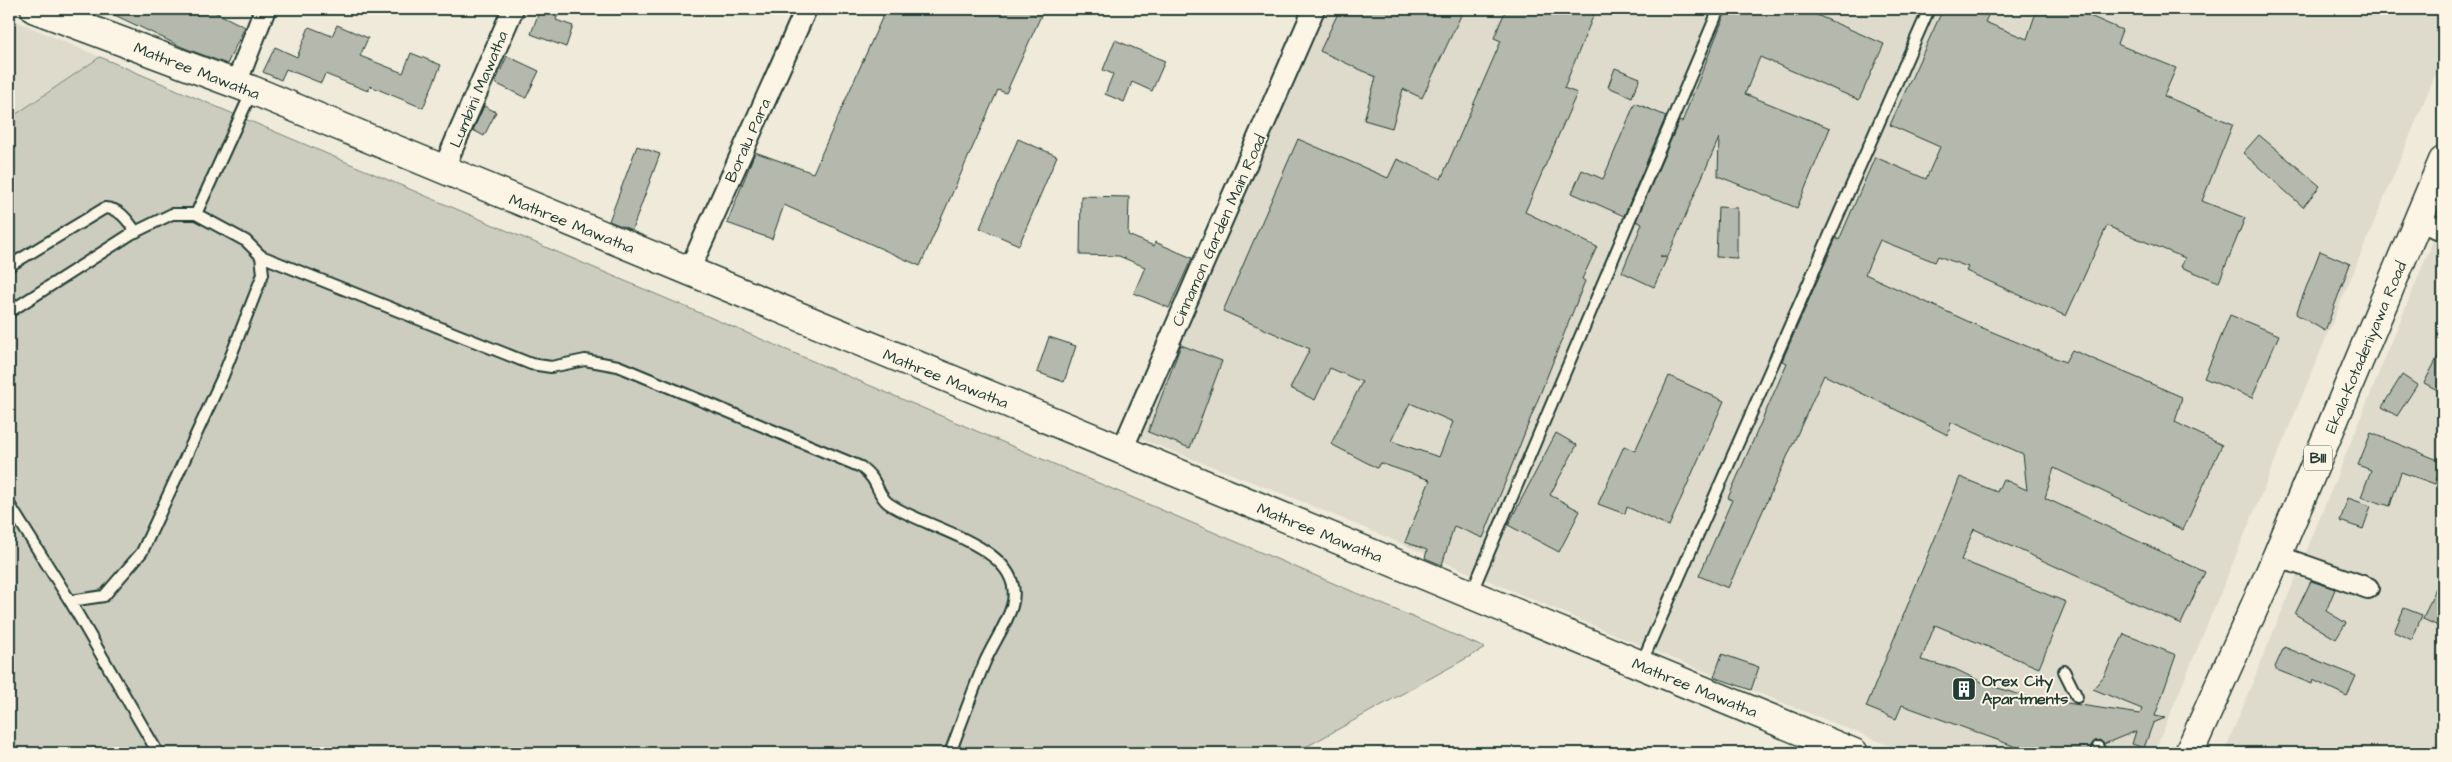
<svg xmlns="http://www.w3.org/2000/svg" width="2452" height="762" font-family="'Architects Daughter',sans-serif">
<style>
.built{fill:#dedbcc}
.green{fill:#cccdbf;stroke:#76857a}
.building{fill:#b5b9ad;stroke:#1f3d34;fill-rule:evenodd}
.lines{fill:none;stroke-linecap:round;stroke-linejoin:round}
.lane-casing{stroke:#1f3d34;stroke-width:14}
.street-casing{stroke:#1f3d34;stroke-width:24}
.secondary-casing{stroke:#1f3d34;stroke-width:31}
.primary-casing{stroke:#1f3d34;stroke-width:31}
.lane{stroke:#fcf5e5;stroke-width:10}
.street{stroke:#fcf5e5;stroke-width:20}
.secondary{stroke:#fcf5e5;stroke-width:28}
.primary{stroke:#fcf5e5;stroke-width:28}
.labels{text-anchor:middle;stroke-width:4;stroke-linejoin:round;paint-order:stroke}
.shield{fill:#fcf5e5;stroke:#617469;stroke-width:1}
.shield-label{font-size:15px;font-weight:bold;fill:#1f3d34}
.street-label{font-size:16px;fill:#1f3d34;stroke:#fcf5e5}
.poi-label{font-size:16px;font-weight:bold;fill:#1f3d34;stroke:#fcf5e5;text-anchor:start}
</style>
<rect width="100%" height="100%" fill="#efeada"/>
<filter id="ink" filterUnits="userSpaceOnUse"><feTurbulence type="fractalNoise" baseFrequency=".02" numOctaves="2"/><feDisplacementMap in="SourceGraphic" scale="10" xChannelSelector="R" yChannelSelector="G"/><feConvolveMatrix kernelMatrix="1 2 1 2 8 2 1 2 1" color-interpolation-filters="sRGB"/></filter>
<g filter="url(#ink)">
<g class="built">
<polygon points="1324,9 2443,9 2443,56 2154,753 1908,753 1642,646 1296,499 1136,437"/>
<polygon points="9,18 100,57 9,119"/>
<polygon points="2443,216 2443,753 2224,753"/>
</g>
<polygon class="green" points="100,57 1485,648 1295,753 9,753 9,119"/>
<g class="building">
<polygon points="102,9 209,9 245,27 227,64 182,47"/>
<polygon points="540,9 560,9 556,20 573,26 566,47 531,34"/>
<polygon points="886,9 1044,9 1006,93 998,90 920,266 784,205 772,239 727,223 755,152 813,173"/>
<polygon points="1340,9 1464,9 1422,98 1403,89 1392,128 1364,120 1376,77 1320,51"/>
<path d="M1506 9H1596L1564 88 1577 93 1525 212 1597 247 1582 279 1585 281 1483 538 1454 526 1442 565 1425 558 1427 550 1405 542 1430 480 1380 463 1377 468 1331 444 1362 382 1330 368 1315 400 1290 388 1310 349 1223 311 1298 139 1388 178 1397 159 1441 179 1501 41 1494 38ZM1410 403 1453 422 1439 457 1391 441Z"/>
<polygon points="1727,9 1803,9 1884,44 1859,100 1760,57 1745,94 1830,128 1797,208 1718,176 1719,138 1668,256 1660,256 1667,258 1654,287 1622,272 1642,224 1636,221 1679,121 1682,122"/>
<polygon points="1943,9 1991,9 1985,22 2027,39 2037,9 2070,9 2090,16 2122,30 2117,44 2176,68 2164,96 2233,124 2202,201 2245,218 2219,282 2181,267 2185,258 2107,226 2066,316 1966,271 1968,267 1938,256 1935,262 1880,240 1865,274 1978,326 2065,362 2072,350 2182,397 2175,422 2222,445 2183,530 2054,468 2045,498 2205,572 2181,624 1974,529 1961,560 2066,602 2039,668 1935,625 1921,660 1955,669 1988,685 2027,697 2140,714 2142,709 2093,689 2104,676 2124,634 2176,655 2155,716 2165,718 2153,723 2144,748 2132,744 2136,731 2104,744 2100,740 2095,741 2091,745 2092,750 2085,753 2030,752 1902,705 1896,719 1866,707 1960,477 1997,492 2003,479 2027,490 2023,454 1951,422 1948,435 1824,375 1728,588 1699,576 1732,500 1728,498 1787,363 1782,361 1836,238 1839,240 1875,157 1926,179 1940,147 1890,125"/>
<polygon points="337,25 368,38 360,56 403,73 411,53 441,65 423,108 370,86 368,91 325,74 321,83 286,69 281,80 263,72 275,47 297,57 309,27 332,36"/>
<polygon points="1115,40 1165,61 1152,91 1132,82 1124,102 1105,94 1113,74 1103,70"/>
<polygon points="507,56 539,71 526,98 495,83"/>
<polygon points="1615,68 1640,78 1632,97 1608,87"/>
<polygon points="1635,103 1666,116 1624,216 1572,193 1582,170 1603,179"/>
<polygon points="484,106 496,112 484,136 473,130"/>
<polygon points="2259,135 2320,186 2303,207 2243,153"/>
<polygon points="1018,139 1057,156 1019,245 980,228"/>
<polygon points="637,146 660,154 632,230 609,221"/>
<polygon points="1081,196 1129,197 1128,235 1154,246 1155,242 1192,258 1169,308 1134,293 1145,267 1119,256 1080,255"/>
<polygon points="1718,207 1737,208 1737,258 1716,257"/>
<polygon points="2320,251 2350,264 2325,331 2296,314"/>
<polygon points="2230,315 2279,335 2252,398 2204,378"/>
<polygon points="1049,337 1076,346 1064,382 1037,372"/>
<polygon points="1181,345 1222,361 1190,448 1148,432"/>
<polygon points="2443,347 2443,393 2424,383"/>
<polygon points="2402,375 2417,385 2397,416 2382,407"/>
<polygon points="1669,376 1724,401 1669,526 1627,507 1625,514 1598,504 1624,446 1635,451"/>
<polygon points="1556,433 1577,445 1550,495 1580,511 1559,552 1508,525"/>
<polygon points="2371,433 2443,462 2435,484 2401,472 2390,506 2361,497 2371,470 2358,465"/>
<polygon points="2348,498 2371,506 2363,529 2340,521"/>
<polygon points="2443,571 2443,613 2438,626 2423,619"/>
<polygon points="2311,581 2335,589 2326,611 2346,623 2336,639 2295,614"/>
<polygon points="2404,608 2422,615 2412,640 2394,632"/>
<polygon points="2284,647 2356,676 2347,696 2313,680 2312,684 2277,670 2275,667"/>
<polygon points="1722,654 1759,667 1751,690 1714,677"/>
</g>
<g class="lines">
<defs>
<g id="lane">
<path d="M261 256 531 364 551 367 585 360 618 366 861 467C865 470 869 474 872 478 878 486 879 496 888 503 923 529 1029 546 1012 606 1006 626 992 645 984 664 972 693 961 724 950 753"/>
<path d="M9 266 105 208C121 209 127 220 136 232"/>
<polyline points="9,312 131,234 172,214 196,214"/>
<polyline points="9,504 70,601 104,596 142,552 223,376 263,274 261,256 246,241 196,214 252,91"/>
<polyline points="1471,594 1719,9"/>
<polyline points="70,601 158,753"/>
<polyline points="1641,664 1929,9"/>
<polyline points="2064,671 2077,697"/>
<polyline points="2098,747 2100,753"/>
</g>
<g id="street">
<polyline points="236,84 265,9"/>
<polyline points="443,170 513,9"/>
<polyline points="2418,221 2443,230"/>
<polyline points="689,271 806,9"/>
<polyline points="1122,450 1314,9"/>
<polyline points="2277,556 2368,588"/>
</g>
<polyline id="secondary" points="35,9 252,90 1854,753"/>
<polyline id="primary" points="2189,753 2271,570 2443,161"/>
</defs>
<use href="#lane" class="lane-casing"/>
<use href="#street" class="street-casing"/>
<use href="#secondary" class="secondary-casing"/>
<use href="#primary" class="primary-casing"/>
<use href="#lane" class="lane"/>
<use href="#street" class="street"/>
<use href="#secondary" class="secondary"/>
<use href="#primary" class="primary"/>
</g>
</g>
<defs>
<symbol id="building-square" viewBox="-11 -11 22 22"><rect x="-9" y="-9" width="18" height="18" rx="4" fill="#1f3d34" stroke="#fcf5e5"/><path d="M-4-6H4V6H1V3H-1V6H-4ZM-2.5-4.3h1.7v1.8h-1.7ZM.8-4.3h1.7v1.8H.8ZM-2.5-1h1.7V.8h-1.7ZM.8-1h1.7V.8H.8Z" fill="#fff"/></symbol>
</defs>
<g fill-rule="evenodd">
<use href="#building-square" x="1950" y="675" width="28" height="28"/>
</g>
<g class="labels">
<rect class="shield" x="2304" y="445.5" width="28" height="25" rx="4"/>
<g class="shield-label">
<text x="2318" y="463">B111</text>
</g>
<g class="street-label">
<text transform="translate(197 70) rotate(21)" y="6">Mathree Mawatha</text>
<text transform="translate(478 89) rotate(-67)" y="6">Lumbini Mawatha</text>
<text transform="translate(747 140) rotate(-66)" y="6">Boralu Para</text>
<text transform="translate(572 223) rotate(22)" y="6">Mathree Mawatha</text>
<text transform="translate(1218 230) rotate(-66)" y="6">Cinnamon Garden Main Road</text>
<text transform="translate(2365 347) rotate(-67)" y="6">Ekala-Kotadeniyawa Road</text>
<text transform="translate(946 378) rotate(22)" y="6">Mathree Mawatha</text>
<text transform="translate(1320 532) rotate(22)" y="6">Mathree Mawatha</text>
<text transform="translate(1695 687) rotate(22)" y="6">Mathree Mawatha</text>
</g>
<g class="poi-label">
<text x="1982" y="686">Orex City<tspan x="1982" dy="18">Apartments</tspan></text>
</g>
</g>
<rect width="2452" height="762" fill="none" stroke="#fcf5e5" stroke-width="30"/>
<rect x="15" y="15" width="2422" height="732" fill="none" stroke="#1f3d34" stroke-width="2" filter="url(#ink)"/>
</svg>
